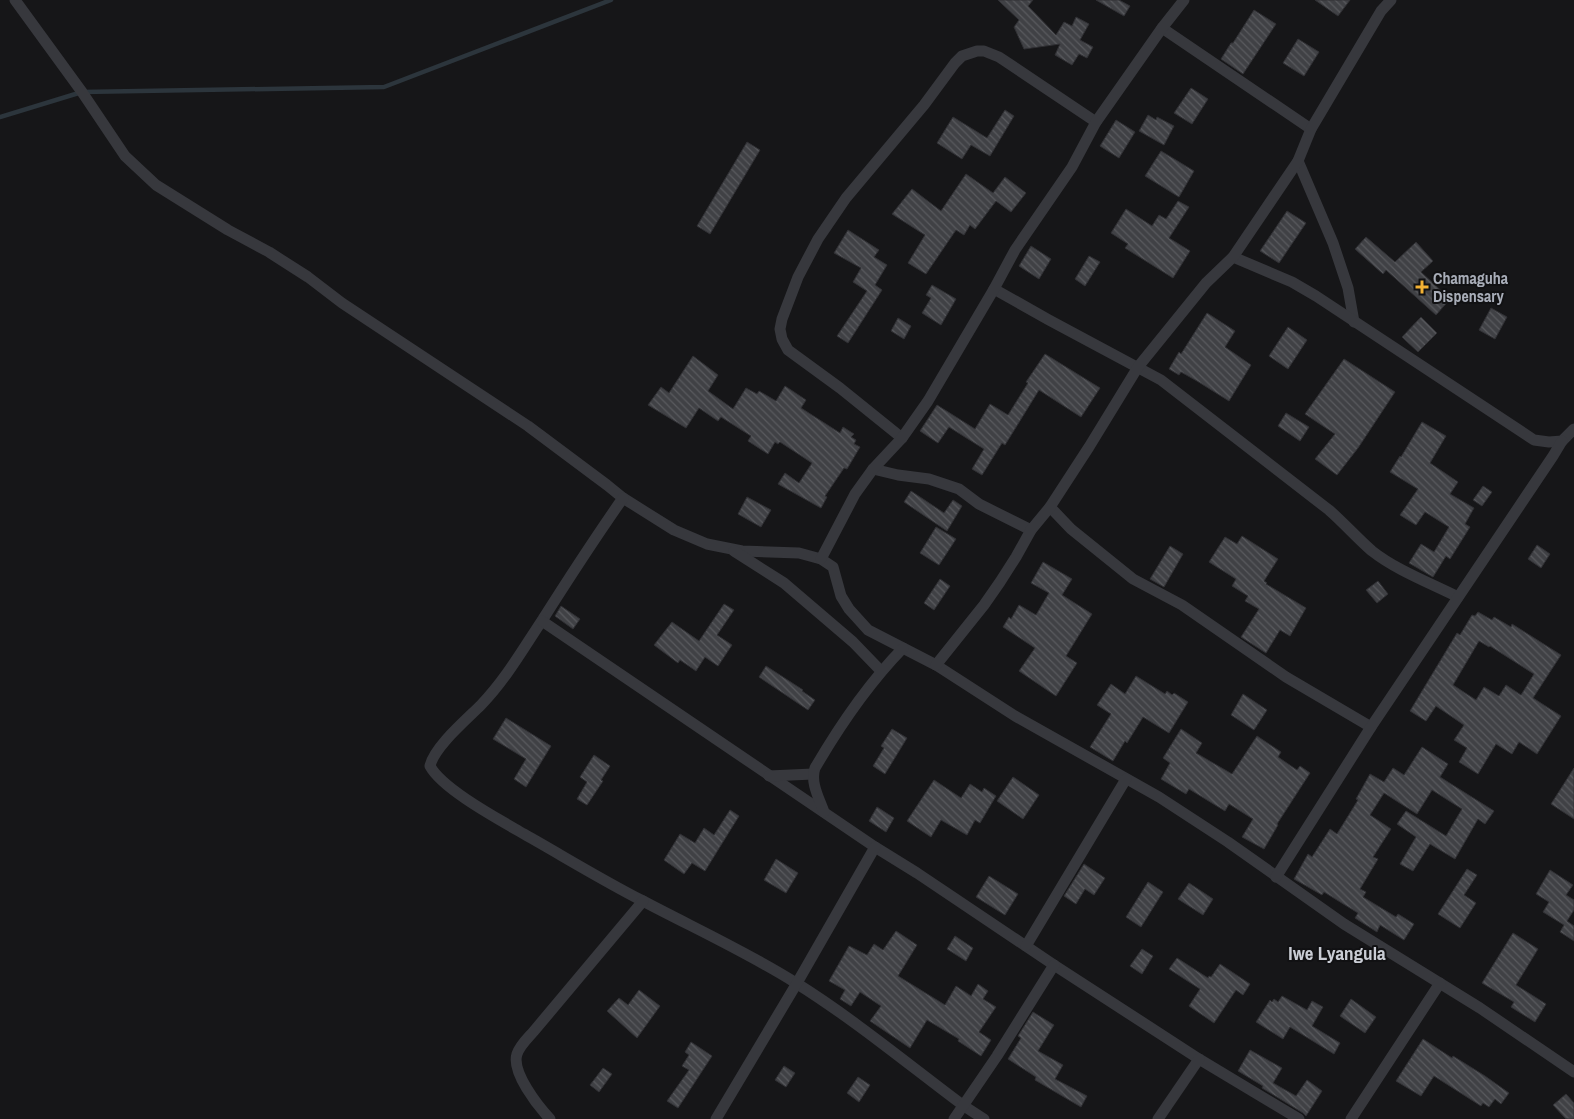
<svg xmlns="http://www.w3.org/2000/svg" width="1574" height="1119" font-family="'Archivo Narrow',sans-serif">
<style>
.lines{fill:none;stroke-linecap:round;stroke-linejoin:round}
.stream{stroke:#2c353c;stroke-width:4.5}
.building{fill:url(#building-back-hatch);stroke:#303034;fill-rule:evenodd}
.street{stroke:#37383d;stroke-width:11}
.poi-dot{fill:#f2b134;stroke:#111113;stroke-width:2}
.labels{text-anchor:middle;stroke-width:4;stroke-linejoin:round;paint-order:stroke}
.poi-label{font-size:16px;font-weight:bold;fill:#a8adb8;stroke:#111113;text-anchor:start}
.quarter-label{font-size:19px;font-weight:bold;fill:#c9ccd4;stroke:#111113}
</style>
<defs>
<pattern id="building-back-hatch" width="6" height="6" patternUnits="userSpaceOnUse" patternTransform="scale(1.25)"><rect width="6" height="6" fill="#404145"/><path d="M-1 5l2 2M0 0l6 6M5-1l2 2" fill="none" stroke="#595a5e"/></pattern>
</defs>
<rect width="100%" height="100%" fill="#161618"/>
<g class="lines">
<polyline class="stream" points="0,117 82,92 384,87 611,0"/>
</g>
<g class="building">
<polygon points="998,0 1033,0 1028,6 1056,35 1064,22 1072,26 1076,17 1089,24 1080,40 1093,47 1087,58 1079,54 1072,65 1055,55 1060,44 1024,49 1014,27 1019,20"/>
<polygon points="1096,0 1119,0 1130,6 1124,16"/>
<polygon points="1315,0 1350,0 1338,16"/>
<polygon points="1254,10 1276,24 1243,74 1221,59 1231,43 1233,43"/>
<polygon points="1298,39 1319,52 1304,76 1283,63"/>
<polygon points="1191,88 1208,99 1192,124 1174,113"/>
<polygon points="1005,110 1014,116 990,156 971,145 962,159 937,143 953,117 987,138"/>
<polygon points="1148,115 1156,120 1157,117 1174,126 1164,145 1139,131"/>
<polygon points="1116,120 1135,132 1119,158 1100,146"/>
<polygon points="747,142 760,150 710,234 697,226"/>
<polygon points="1161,151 1194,171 1179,197 1145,176"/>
<polygon points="966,174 993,193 1005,177 1026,193 1011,212 996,201 975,229 970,225 964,235 956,230 926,274 908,263 925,235 892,214 912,189 941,211"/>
<polygon points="1178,201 1189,207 1169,238 1190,251 1173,278 1125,248 1128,244 1111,233 1126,209 1152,226 1159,215 1166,219"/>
<polygon points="1287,211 1306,223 1279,263 1260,251"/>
<polygon points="848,230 879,250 874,257 887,265 875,285 882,290 848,343 837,336 867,291 853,282 861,268 834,253"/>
<polygon points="1366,237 1395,262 1416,242 1433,261 1421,272 1450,299 1436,315 1386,270 1383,274 1355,249"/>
<polygon points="1031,246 1051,259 1039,279 1019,266"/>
<polygon points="1089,256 1100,262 1085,286 1075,279"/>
<polygon points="932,285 956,299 941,325 922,313 931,298 926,295"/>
<polygon points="1491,308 1507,317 1495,339 1479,330"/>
<polygon points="1207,313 1235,331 1225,347 1251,365 1229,401 1197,381 1181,372 1179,375 1169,369 1179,352 1181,354"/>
<polygon points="1421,317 1437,333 1418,352 1402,337"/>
<polygon points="898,318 911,326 904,339 891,331"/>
<polygon points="1288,327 1307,340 1288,369 1269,356"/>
<polygon points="1045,354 1100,388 1081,417 1039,390 1005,445 1002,443 982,475 972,469 984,449 949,427 938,443 920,431 937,405 975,429 990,404 1008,415 1028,383 1026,382"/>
<polygon points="693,356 718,375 708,391 733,409 746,388 757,394 759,391 776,401 785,386 806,400 801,408 840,433 843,427 854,434 851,437 856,440 854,444 860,447 847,469 844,468 825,496 827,497 821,508 778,484 785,473 799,483 812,463 780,442 778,444 775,442 768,454 748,441 751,436 721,417 718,421 699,408 686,428 648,405 661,387 669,393"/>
<polygon points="1344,359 1395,392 1358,448 1337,475 1315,459 1335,434 1305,414"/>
<polygon points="1286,413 1309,427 1300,441 1278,426"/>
<polygon points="1422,422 1446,436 1430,463 1458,482 1450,494 1474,508 1465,524 1470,527 1450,559 1446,556 1433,577 1409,563 1421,544 1434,552 1449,527 1425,512 1416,525 1400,515 1418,489 1390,472 1400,456 1401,457"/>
<polygon points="1483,486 1492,492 1482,506 1473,500"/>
<polygon points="911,491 944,513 953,500 962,506 947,531 904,502"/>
<polygon points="747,497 771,510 761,527 738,514"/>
<polygon points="936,527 956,539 939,565 920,553"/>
<polygon points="1242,536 1278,559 1264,581 1267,583 1266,584 1306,608 1290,636 1280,630 1266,653 1241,637 1259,609 1245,601 1248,596 1232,586 1236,579 1209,562 1225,537 1237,544"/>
<polygon points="1537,545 1550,554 1541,568 1528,559"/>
<polygon points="1170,546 1183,554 1164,587 1150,579"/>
<polygon points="1043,562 1072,579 1062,595 1092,614 1066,656 1077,663 1056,696 1019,671 1035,648 1003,627 1009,617 1011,619 1019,605 1036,615 1049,593 1031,583"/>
<polygon points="940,579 950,586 934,610 924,603"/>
<polygon points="1378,581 1388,594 1377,603 1366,590"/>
<polygon points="724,604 734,610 717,635 732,645 718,666 705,657 696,671 680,660 678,663 654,645 672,622 699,641"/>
<polygon points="561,606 580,619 573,629 555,616"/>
<path d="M1478 612 1492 620 1494 617 1511 627 1512 624 1561 655 1533 698 1561 716 1537 754 1519 742 1512 754 1496 744 1478 774 1459 762 1467 748 1454 740 1464 725 1436 706 1426 721 1410 711 1457 633 1460 635 1472 615 1475 616ZM1479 641 1489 647 1490 646 1534 674 1521 695 1506 685 1499 696 1484 687 1476 700 1453 685Z"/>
<polygon points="766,666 803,690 802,691 815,700 808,710 759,677"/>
<polygon points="1136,676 1165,694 1167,691 1172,695 1174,693 1188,702 1169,733 1143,717 1127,743 1125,741 1113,761 1090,747 1111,714 1097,705 1111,684 1125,694"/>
<polygon points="1243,694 1267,710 1254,730 1231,715"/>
<polygon points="506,718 551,746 526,787 514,779 526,759 493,739"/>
<polygon points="892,729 907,738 885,774 873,766 884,748 881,746"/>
<polygon points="1181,729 1202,743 1196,753 1232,774 1257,736 1281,752 1278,757 1297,770 1300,766 1310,773 1277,824 1278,825 1264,849 1242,837 1253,819 1229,804 1225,811 1189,789 1186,794 1161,779 1170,763 1163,758"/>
<polygon points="1422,747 1448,764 1440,777 1494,811 1485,824 1478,819 1455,859 1430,844 1413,871 1400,864 1416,837 1397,824 1406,811 1446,836 1462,809 1432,790 1417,814 1384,793 1370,815 1391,829 1373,857 1378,859 1360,889 1366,892 1363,897 1396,917 1398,914 1414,924 1404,940 1380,925 1377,932 1355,918 1358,913 1324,892 1322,895 1294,879 1308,854 1312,857 1330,829 1337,834 1358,800 1356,799 1370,774 1384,782 1393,768 1404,775"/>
<polygon points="594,755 610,766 601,780 603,781 587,805 577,799 587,782 580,777"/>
<polygon points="1574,768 1574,819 1551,804"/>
<polygon points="1013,777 1039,795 1023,819 997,801"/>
<polygon points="934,780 961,798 970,784 982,792 984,788 996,796 980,823 975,820 967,835 941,820 931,837 907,821"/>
<polygon points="877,807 894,818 886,832 869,821"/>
<polygon points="730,810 739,816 705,871 692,863 684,874 664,860 680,834 695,843 704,828 714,835"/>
<polygon points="776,859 798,873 786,893 764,880"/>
<polygon points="1084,864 1105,878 1094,895 1085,889 1076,904 1064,896"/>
<polygon points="1467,869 1477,875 1464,895 1476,903 1460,928 1438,914"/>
<polygon points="1550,870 1573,885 1566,895 1574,900 1574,910 1567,921 1574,926 1574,941 1560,932 1564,925 1543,912 1549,902 1536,894"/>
<polygon points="989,876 1018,894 1005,915 976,897"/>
<polygon points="1148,882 1163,892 1141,927 1126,917"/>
<polygon points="1189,883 1213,899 1203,915 1178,899"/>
<polygon points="896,931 917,945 898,976 945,1005 956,986 971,996 978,984 988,991 983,999 996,1007 979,1032 991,1040 981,1056 958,1041 959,1039 927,1020 910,1048 870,1021 881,1006 860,992 851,1006 840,999 845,990 829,981 849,946 867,955 874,944 883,950"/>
<polygon points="1513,933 1538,949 1516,985 1546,1004 1535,1022 1511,1007 1514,1002 1482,983"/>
<polygon points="955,936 973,948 966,961 947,949"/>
<polygon points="1142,949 1153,956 1142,974 1130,966"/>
<polygon points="1177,958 1208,978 1209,976 1211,977 1220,964 1250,984 1243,995 1236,990 1214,1023 1189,1006 1200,989 1169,969"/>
<polygon points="639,990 660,1006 637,1038 607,1011 619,998 628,1005"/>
<polygon points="1282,996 1307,1010 1312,1001 1323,1007 1312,1026 1340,1043 1334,1054 1290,1027 1283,1039 1256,1022 1270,1000 1272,1002 1274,999 1278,1002"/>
<polygon points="1351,999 1376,1017 1365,1033 1340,1016"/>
<polygon points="1033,1012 1054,1025 1038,1051 1063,1065 1055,1079 1087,1096 1081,1107 1035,1080 1036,1077 1008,1059 1021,1038 1018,1036"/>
<polygon points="1423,1039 1452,1058 1453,1056 1485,1076 1509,1093 1501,1104 1495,1099 1489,1107 1483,1103 1481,1106 1434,1076 1421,1096 1396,1081"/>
<polygon points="691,1042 712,1056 678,1108 667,1101 689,1070 682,1066 689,1055 685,1052"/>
<polygon points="1250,1050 1282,1068 1273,1083 1296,1096 1307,1080 1322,1091 1306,1116 1303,1113 1267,1091 1262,1088 1263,1086 1238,1071"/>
<polygon points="784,1066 795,1073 786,1087 775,1080"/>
<polygon points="603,1068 612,1074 599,1092 590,1085"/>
<polygon points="858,1077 870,1085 859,1102 847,1093"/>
<polygon points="1566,1094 1574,1103 1574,1119 1566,1119 1553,1105"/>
</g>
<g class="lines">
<g class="street">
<polyline points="15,0 82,92 125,156 156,185 228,230 269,252 308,277 342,303 528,426 607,485 623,498 674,530 707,544 742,551 799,553 821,559 833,567 841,596 849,609 868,630 936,665 1015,716 1159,797 1228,842 1344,924 1480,1008 1574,1072"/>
<polyline points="1162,28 1311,129"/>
<polyline points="1298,161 1333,243 1348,288 1354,322"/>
<polyline points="1233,257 1292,282 1316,296 1534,440 1549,442 1562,441 1574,429"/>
<path d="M994 289 1049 320 1161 380 1329 510C1344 523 1357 538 1372 551 1396 570 1430 583 1458 597"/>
<polyline points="902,438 840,388 788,350 782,339 780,329 782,319 798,277 818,239 846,198 924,105 955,63 962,56 977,51 984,51 999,57 1096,122"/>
<polyline points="873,469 898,475 929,479 959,489 979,504 1031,530"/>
<path d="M623 498C595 538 569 578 543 619 523 649 506 679 481 705 466 720 434 747 430 766 442 789 500 820 524 834 563 856 602 880 643 901 694 928 747 952 796 983 855 1020 909 1065 964 1106L984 1119"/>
<polyline points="1050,507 1071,529 1133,579 1182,605 1286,677 1371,727"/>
<polyline points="734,551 784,583 853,642 881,671"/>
<polyline points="821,559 855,494 873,469 902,438 928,401 994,289 1015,250 1072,167 1096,122 1162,28 1184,0"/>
<polyline points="542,621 875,847 917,873 1054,965 1199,1059 1299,1119"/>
<polyline points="936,665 984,605 1000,582 1016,557 1031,530 1050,507 1089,447 1138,367 1206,283 1233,257 1298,161 1311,129 1381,11 1391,0"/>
<polyline points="769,776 813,774"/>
<path d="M824 812C819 798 810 782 815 768 840 725 868 684 903 648"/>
<polyline points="1276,877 1371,727 1553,456 1562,441"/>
<polyline points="1026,946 1126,779"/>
<path d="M550 1119C538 1106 511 1072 517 1054 520 1045 528 1038 534 1031L643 901"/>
<polyline points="716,1119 797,983 875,847"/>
<polyline points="954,1119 997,1056 1054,965"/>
<polyline points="1158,1119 1199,1059"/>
<polyline points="1351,1119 1440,983"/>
</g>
</g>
<path class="poi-dot" d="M1419.5 279.5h5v5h5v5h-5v5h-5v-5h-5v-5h5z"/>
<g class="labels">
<g class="poi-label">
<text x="1433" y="284">Chamaguha<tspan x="1433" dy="18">Dispensary</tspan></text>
</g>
<g class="quarter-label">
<text x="1337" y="960">Iwe Lyangula</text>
</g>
</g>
</svg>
